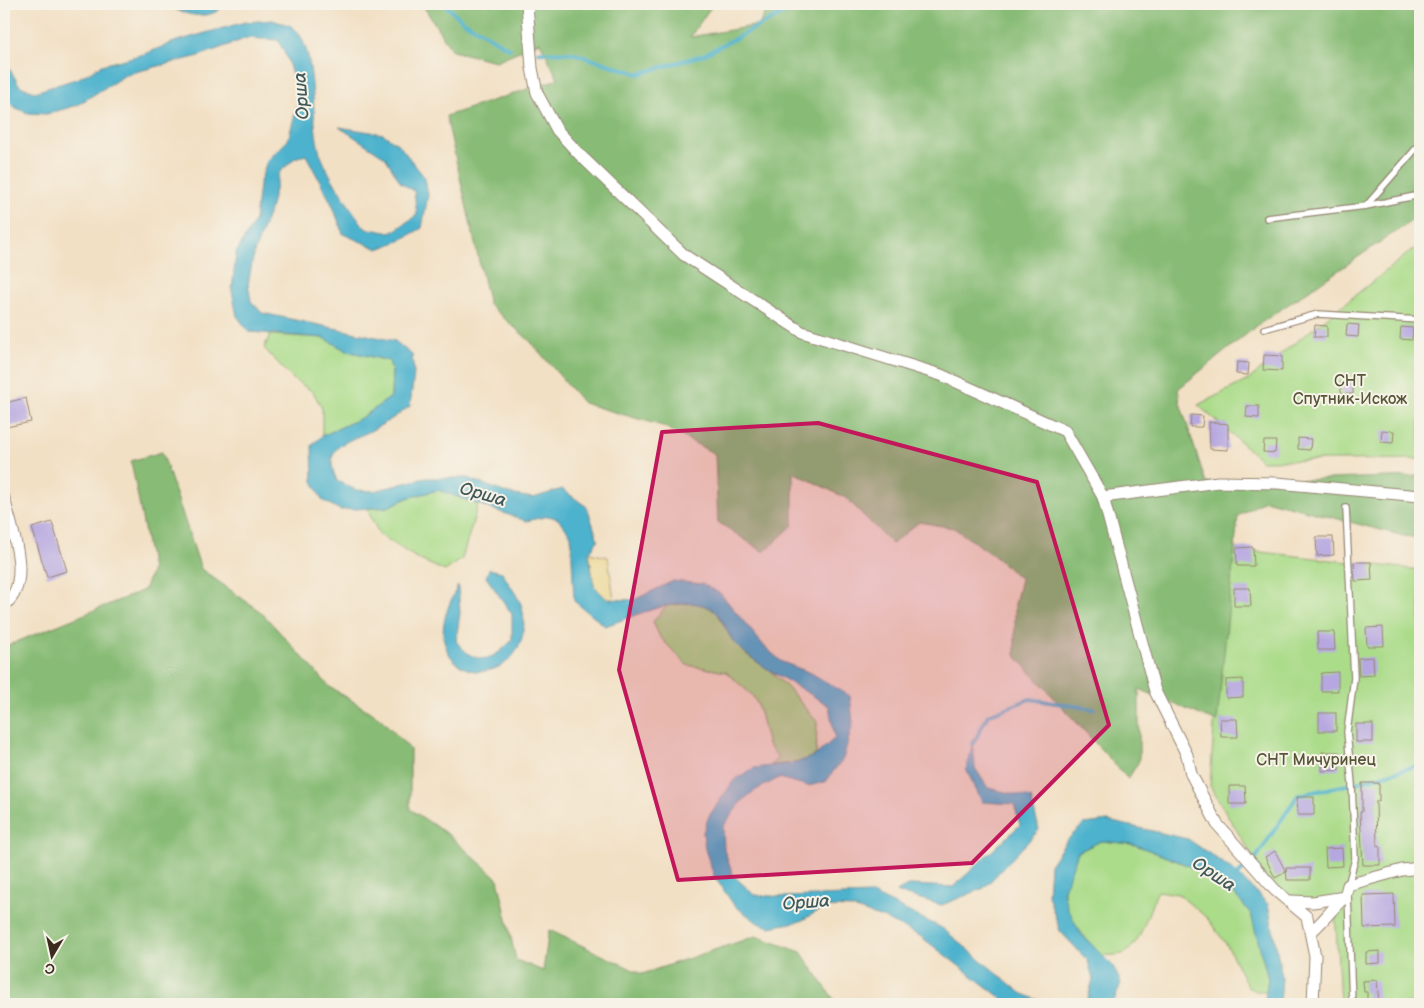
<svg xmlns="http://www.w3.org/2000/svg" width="1424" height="1008" font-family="'Balsamiq Sans',sans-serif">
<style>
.green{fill:#abdc8a;stroke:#738354}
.forest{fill:#88bc76;stroke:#62734a}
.sand{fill:#eeda9e;stroke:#94825e}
.water{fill:#4eb2cd;stroke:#446e76}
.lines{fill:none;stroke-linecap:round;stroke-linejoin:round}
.stream{stroke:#4eb2cd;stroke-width:4}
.building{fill:#b6a7e0}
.lane-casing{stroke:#968572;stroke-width:8}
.street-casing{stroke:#968572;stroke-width:13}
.lane{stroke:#fff;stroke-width:5.5}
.street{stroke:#fff;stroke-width:11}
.marked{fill:#c2185b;fill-opacity:0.2;stroke:#c2185b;stroke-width:4;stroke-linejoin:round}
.labels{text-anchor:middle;stroke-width:4;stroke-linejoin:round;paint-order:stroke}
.park-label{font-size:16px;fill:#575639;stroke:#f7f3e8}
.water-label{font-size:18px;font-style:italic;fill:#425a5b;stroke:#f7f3e8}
</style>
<rect width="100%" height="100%" fill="#f7f3e8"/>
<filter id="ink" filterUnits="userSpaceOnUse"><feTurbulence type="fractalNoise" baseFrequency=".02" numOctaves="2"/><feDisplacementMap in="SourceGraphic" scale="10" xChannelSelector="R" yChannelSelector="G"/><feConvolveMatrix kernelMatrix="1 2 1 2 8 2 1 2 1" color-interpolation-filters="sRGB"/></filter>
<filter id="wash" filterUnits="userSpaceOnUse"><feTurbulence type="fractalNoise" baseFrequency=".0096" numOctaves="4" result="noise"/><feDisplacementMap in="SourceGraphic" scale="20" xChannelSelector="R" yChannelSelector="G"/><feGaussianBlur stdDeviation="1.12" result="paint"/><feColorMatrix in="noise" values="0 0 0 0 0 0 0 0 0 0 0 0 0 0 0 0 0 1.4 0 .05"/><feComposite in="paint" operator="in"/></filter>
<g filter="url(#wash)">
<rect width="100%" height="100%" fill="#f2e0c5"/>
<g class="green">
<polygon points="1420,244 1420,459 1262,461 1198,405 1248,380"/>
<polygon points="270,335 324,338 347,351 389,361 392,371 391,397 361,418 322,436 322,408 313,392 293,379 264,348"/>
<polygon points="438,490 478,504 462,559 445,571 418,559 379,534 367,509 388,507 407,498"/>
<polygon points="1226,548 1420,570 1420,1004 1340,1004 1335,907 1274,892 1210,786"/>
<polygon points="698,602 715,611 736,645 767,668 789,689 817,722 816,755 796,763 771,765 778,757 768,745 758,705 752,695 726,672 687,665 660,637 653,622 666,606"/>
<path d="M1101 841 1133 844 1187 865 1233 893 1251 913 1268 979 1266 991H1255L1248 987 1227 945 1207 918 1178 894 1158 891C1148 908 1141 948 1122 954 1116 956 1107 955 1102 955 1086 939 1064 917 1064 892 1063 880 1074 863 1078 852Z"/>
</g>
<g class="forest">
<polygon points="422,4 713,4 690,37 759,25 769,4 1420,4 1420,215 1258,325 1178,389 1180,403 1206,483 1420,476 1420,538 1404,536 1265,500 1238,516 1217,722 1139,689 1139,761 1128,779 1015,655 1015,604 1021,579 993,555 954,528 919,522 892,544 846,498 793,472 793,525 764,552 718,522 715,454 663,426 583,403 530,341 489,305 446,116 558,79 540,42 496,61 452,51"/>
<polygon points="162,452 201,569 261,612 330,687 380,718 410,749 410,809 450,836 498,879 516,960 543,971 549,930 642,974 756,936 801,952 837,1004 4,1004 4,647 144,590 152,570 131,461"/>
</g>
<polygon class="sand" points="589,553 608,557 614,600 607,600 594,586"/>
<g class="water">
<path d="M167 4H185L191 7 225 4C212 22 182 16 167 4Z"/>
<path d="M273 20C279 23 290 24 294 28 319 50 309 125 321 156 331 181 349 206 365 228L391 233 417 215 414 191 401 183 385 157 339 127 383 134 399 145 425 178 428 195 422 228 399 241 378 249 343 234 333 206 306 155 295 158 279 173 271 206 254 253 248 284 251 301 262 313 395 341 412 355 414 373 410 406C398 415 386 423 374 429 349 443 320 443 337 481L356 490 374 491 425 478H467L509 494 533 498 562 489 587 507 598 540 589 553 594 586 607 599 634 600 673 581 703 584 721 594 764 646 782 662 811 673 850 696 853 723 843 759 825 782 808 786 779 778 754 791 740 803 723 827 724 850 733 875 754 895 787 897 872 894 942 928 1021 993 1047 1004H1009L920 936 885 919 853 908 825 907 801 921 770 927 758 923 734 905 714 876 705 849 703 832 709 816 734 780 754 768 796 763 816 755 835 738 829 706C801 687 760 668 737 646 727 636 724 619 714 611 688 590 633 617 605 626L574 601 571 535 558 519 549 516 526 521 438 490 407 498 388 507 340 510 322 500 313 481 312 445 322 436 361 418 391 397 392 371 389 361 347 351 324 338 249 332 237 316 232 291 236 253 255 220 259 185 267 161 288 140 299 99 287 58 278 40 247 38 199 56 127 74 77 105 47 114 27 113 16 108 4 97V60L20 86 35 92 79 78 102 65 144 54 177 41 245 22Z"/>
<path d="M489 569 502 572C508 584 522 600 523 612 533 677 454 692 444 640 440 622 451 600 458 585L460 613 456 641C476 667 492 662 512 640V614L486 577Z"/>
<polygon points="973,744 975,768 988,788 1031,798 1039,830 984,888 942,905 896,892 910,885 953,887 1020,825 1014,804 982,802 966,769"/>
<polygon points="1108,821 1188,839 1233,870 1268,904 1282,977 1280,1004 1264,1004 1268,979 1251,914 1233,893 1187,865 1133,844 1101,841 1078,852 1063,892 1068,909 1081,934 1113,966 1121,983 1113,1004 1078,1004 1087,1002 1093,979 1088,961 1060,931 1048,895 1050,865 1067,840 1084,824"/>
</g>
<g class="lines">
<g class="stream">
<polyline points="444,4 463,21 510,49"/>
<polyline points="538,52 572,53 639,74 703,55 802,4"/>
<polyline points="973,744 988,715 1030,699 1094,709"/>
<polyline points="1254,861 1298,795 1352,784 1420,765"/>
<polyline points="1235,877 1245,868"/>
</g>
</g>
<g id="blocks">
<g class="building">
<polygon points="1347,324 1359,325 1358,337 1346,336"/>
<polygon points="1315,325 1327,326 1327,337 1314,337"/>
<polygon points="1401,327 1413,328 1412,340 1400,339"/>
<polygon points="1264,355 1282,356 1282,371 1263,370"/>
<polygon points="1237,362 1249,363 1248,375 1236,374"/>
<polygon points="1341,382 1353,383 1353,394 1341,394"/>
<polygon points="26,398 31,422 6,427 4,403"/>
<polygon points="1247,406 1259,406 1259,418 1246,417"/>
<polygon points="1191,415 1203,416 1202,427 1190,427"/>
<polygon points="1209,422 1228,424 1228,450 1210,449"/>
<polygon points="1382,430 1394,431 1393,443 1381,442"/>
<polygon points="1298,438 1311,439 1310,450 1298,449"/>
<polygon points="1264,441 1276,441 1275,453 1263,452"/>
<polygon points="52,522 67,571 47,577 32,528"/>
<polygon points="1316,537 1333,537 1334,555 1317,556"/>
<polygon points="1253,547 1254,566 1237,566 1236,548"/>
<polygon points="1354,562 1371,562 1372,580 1355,581"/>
<polygon points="1234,588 1250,588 1251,606 1234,606"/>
<polygon points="1383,627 1384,646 1367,646 1366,628"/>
<polygon points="1317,632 1334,632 1335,650 1318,650"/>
<polygon points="1373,657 1374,675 1359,676 1358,658"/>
<polygon points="1338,672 1338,691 1321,691 1321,673"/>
<polygon points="1243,679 1243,697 1226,698 1226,680"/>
<rect x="1319" y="713" width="17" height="18"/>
<polygon points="1220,719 1237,719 1238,737 1221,737"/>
<rect x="1356" y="724" width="17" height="18"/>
<polygon points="1322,752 1339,752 1339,770 1322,771"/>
<polygon points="1362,783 1379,783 1379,801 1376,801 1377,847 1380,846 1380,865 1363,865 1360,812 1362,812"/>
<polygon points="1229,786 1245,786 1246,804 1229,804"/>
<polygon points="1297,797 1314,797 1314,815 1298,815"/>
<polygon points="1342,848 1343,866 1326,867 1325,849"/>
<polygon points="1275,851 1286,872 1275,878 1265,857"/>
<polygon points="1286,868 1310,868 1310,880 1287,880"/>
<polygon points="1394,894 1395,927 1364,928 1363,895"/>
<polygon points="1380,951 1380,963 1366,964 1366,952"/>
<polygon points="1377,980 1379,1004 1367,1004 1367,992 1364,992 1363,981"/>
</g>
</g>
</g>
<g filter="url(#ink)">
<use href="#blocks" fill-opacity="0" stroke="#968572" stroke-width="1"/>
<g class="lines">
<defs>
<g id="lane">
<polyline points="1366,206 1420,195"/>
<polyline points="1267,218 1366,206 1420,144"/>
<polyline points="1264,329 1318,314 1420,320"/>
<polyline points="1346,508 1354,678 1347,732 1352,784 1355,859 1348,885"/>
<polyline points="1348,894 1352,1004"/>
</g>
<g id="street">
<polyline points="527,4 532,68 537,93 557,130 580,155 684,255 802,332 941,375 1065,431 1103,497 1155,691 1187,755 1191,774 1217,824 1275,890 1307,917 1315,956 1313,1004"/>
<polyline points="1103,497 1218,482 1277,483 1420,496"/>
<path d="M4 498C11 527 34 584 4 605"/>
<polyline points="1291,901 1313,902 1345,897 1348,885 1402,870 1420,868"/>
<path d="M1311 932C1324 921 1332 908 1345 897"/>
</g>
</defs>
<use href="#lane" class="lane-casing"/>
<use href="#street" class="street-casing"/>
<use href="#lane" class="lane"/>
<use href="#street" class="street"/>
</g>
</g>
<path class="marked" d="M818 423 1037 482 1109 725 972 863 678 880 619 670 662 432Z"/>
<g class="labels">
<g class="park-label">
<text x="1350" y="386">СНТ<tspan x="1350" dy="18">Спутник-Искож</tspan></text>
<text x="1316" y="765">СНТ Мичуринец</text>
</g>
<g class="water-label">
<text transform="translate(301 96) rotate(-94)" y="6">Орша</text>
<text transform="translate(483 494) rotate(16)" y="6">Орша</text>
<text transform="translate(1214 874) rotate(33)" y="6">Орша</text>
<text transform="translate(806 902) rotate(-4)" y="6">Орша</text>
</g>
</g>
<rect width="1424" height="1008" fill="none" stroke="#f7f3e8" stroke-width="20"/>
<g transform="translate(52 956) rotate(189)" stroke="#f7f3e8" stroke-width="4" paint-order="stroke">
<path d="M0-4L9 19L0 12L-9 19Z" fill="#3b2a1e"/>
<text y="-8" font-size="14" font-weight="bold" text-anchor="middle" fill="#3b2a1e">С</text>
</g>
</svg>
